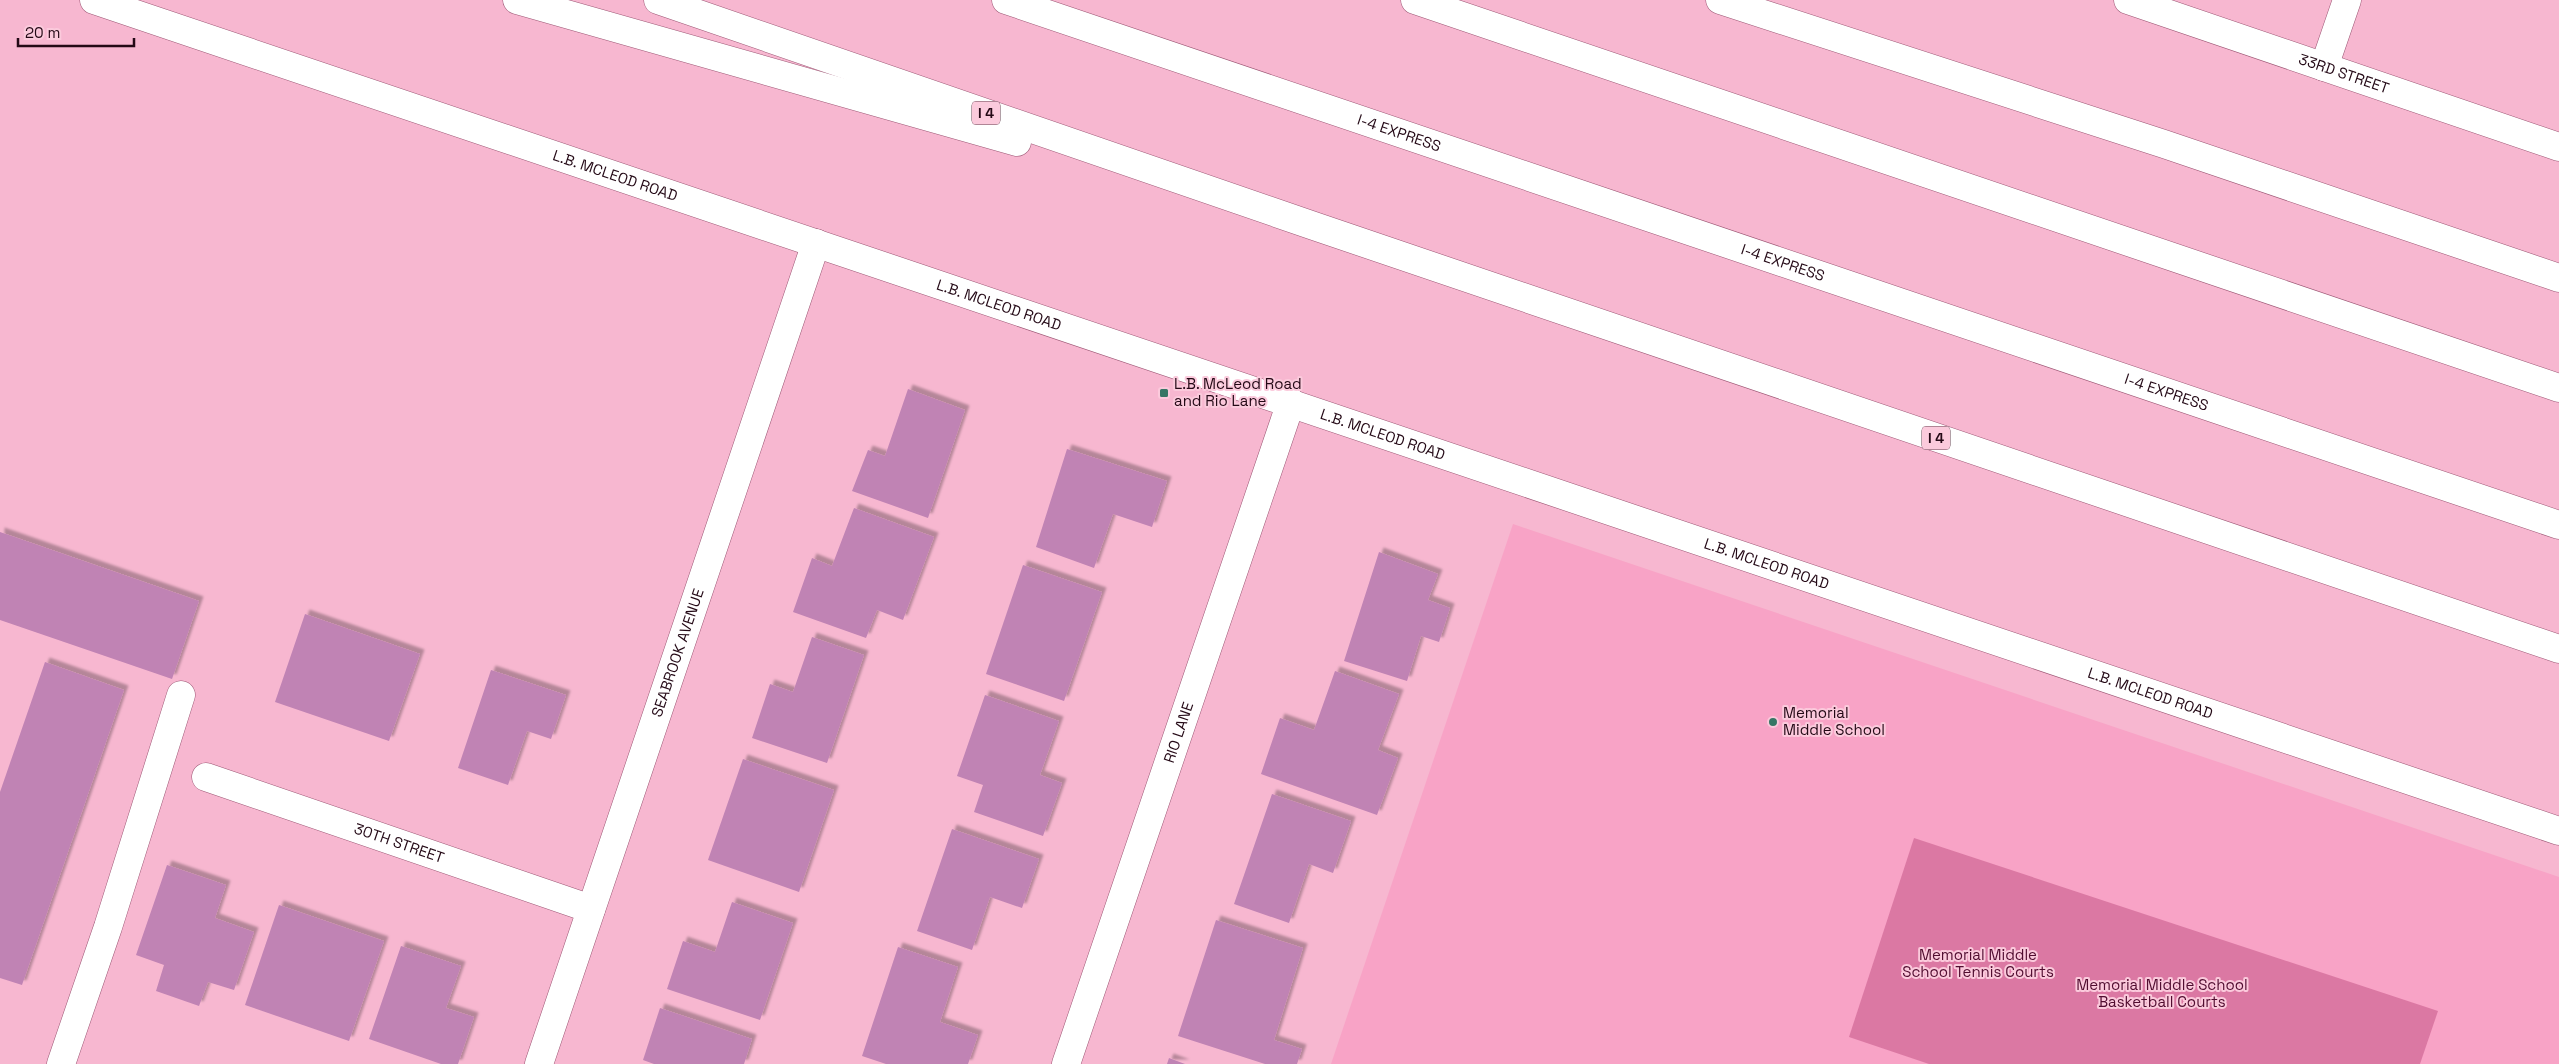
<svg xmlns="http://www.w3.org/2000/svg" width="2559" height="1064" font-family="'Space Grotesk',sans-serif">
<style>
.built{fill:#f8a3c6}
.green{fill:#db78a3}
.building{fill:#c083b4;filter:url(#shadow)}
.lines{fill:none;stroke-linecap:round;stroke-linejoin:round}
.minor-casing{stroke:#9c5674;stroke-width:29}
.highway-casing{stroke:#9c5674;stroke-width:29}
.minor{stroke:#fff;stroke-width:28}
.highway{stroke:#fff;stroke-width:28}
.poi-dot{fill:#367665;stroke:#fbcadc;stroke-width:2}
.labels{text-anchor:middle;stroke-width:4;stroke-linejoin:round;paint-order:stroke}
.shield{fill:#fbcadc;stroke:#644351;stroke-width:1}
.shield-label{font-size:14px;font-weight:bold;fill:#240916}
.street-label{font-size:15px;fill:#240916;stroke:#fbcadc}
.poi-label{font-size:15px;fill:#240916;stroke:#fbcadc;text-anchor:start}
.park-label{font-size:15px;fill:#510d30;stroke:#fbcadc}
</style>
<defs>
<filter id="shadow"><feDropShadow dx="4.5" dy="-4.5" stdDeviation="1" flood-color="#0004"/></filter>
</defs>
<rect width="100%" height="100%" fill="#f7b7d0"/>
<polygon class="built" points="1513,524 2559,877 2559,1064 1331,1064"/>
<polygon class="green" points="1914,838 2438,1011 2420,1064 1929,1064 1849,1037"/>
<g class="building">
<polygon points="908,389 965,410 928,518 852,491 868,450 885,456"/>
<polygon points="1067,449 1167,481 1152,527 1113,514 1094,568 1036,547"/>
<polygon points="854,508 934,537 903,620 877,610 866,638 793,612 812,558 832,566"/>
<polygon points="0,532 199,601 172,679 0,620"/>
<polygon points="1379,552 1438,574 1428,600 1450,608 1439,642 1421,636 1407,681 1344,661"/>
<polygon points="1023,565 1102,592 1064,701 986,674"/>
<polygon points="305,614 420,654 389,741 275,702"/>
<polygon points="812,637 864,655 827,763 752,738 770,684 793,692"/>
<polygon points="45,662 124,690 22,985 0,978 0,792"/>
<polygon points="491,670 566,695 551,739 527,731 508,785 458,768"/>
<polygon points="1335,671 1399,694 1378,750 1398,758 1377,815 1261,774 1280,718 1314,730"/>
<polygon points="985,695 1059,721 1040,775 1062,783 1043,836 974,812 983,785 957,776"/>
<polygon points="743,759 834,790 799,892 708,860"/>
<polygon points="1272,794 1351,821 1333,873 1309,864 1289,923 1234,904"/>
<polygon points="952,829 1039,859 1022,908 990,897 972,950 917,931"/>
<polygon points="167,865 226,885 215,918 254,932 234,990 208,982 199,1006 156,991 164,965 136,955"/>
<polygon points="732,902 793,923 760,1020 667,989 683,941 715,952"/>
<polygon points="279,905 384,941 349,1041 245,1005"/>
<polygon points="1216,920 1303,948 1274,1040 1302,1049 1297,1064 1265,1064 1178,1036"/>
<polygon points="401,946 461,966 446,1008 474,1017 458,1064 441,1064 369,1039"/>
<polygon points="898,947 958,967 940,1022 978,1035 968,1064 886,1064 862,1056"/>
<polygon points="660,1008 752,1039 744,1064 654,1064 643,1060"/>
<polygon points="1169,1058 1185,1064 1167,1064"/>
</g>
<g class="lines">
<defs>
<g id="minor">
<path id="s1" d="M94 0 2559 831"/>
<path id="s2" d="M2128 0 2559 147"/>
<polyline points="2324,67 2347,0"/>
<path id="s3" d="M206 777 591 909"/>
<polyline points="61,1064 108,927 181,695"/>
<path id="s4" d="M539 1064 816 243"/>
<path id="s5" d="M1066 1064 1291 402"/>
</g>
<g id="highway">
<polyline points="517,0 1017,142"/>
<polyline points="658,0 1314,226 2559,649"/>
<path id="s6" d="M1006 0 2559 525"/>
<polyline points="1415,0 2559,388"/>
<polyline points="1720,0 2164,144 2559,278"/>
</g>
</defs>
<use href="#minor" class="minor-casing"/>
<use href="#highway" class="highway-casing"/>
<use href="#minor" class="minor"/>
<use href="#highway" class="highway"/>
</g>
<g class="poi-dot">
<rect x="1159" y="388" width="10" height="10" rx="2.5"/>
<circle cx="1773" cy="722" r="5"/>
</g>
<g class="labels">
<g class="shield">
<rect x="972" y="101.5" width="28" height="23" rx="4"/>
<rect x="1922" y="426.5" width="28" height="23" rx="4"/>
</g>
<g class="shield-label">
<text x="986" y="118">I 4</text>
<text x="1936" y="443">I 4</text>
</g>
<g class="street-label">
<text dy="5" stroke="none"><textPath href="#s2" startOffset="228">33RD STREET</textPath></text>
<text dy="5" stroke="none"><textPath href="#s6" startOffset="415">I-4 EXPRESS</textPath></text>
<text dy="5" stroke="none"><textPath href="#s1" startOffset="550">L.B. MCLEOD ROAD</textPath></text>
<text dy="5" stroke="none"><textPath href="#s6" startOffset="820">I-4 EXPRESS</textPath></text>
<text dy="5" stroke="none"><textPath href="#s1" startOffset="955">L.B. MCLEOD ROAD</textPath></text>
<text dy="5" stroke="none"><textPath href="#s6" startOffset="1225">I-4 EXPRESS</textPath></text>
<text dy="5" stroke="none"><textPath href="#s1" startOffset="1360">L.B. MCLEOD ROAD</textPath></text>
<text dy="5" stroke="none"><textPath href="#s1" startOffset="1765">L.B. MCLEOD ROAD</textPath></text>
<text dy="5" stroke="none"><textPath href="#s4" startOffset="434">SEABROOK AVENUE</textPath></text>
<text dy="5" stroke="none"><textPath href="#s1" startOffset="2170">L.B. MCLEOD ROAD</textPath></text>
<text dy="5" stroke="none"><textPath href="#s5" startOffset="350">RIO LANE</textPath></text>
<text dy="5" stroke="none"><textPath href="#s3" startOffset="204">30TH STREET</textPath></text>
</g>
<g class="poi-label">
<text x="1174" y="389">L.B. McLeod Road<tspan x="1174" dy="17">and Rio Lane</tspan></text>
<text x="1783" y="718">Memorial<tspan x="1783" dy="17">Middle School</tspan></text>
</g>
<g class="park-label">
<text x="1978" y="960">Memorial Middle<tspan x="1978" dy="17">School Tennis Courts</tspan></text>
<text x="2162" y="990">Memorial Middle School<tspan x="2162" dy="17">Basketball Courts</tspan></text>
</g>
</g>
<path d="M18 38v8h116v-8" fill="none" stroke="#240916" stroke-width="2.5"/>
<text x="25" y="38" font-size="15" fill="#240916" stroke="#fbcadc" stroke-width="4" paint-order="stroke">20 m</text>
</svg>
